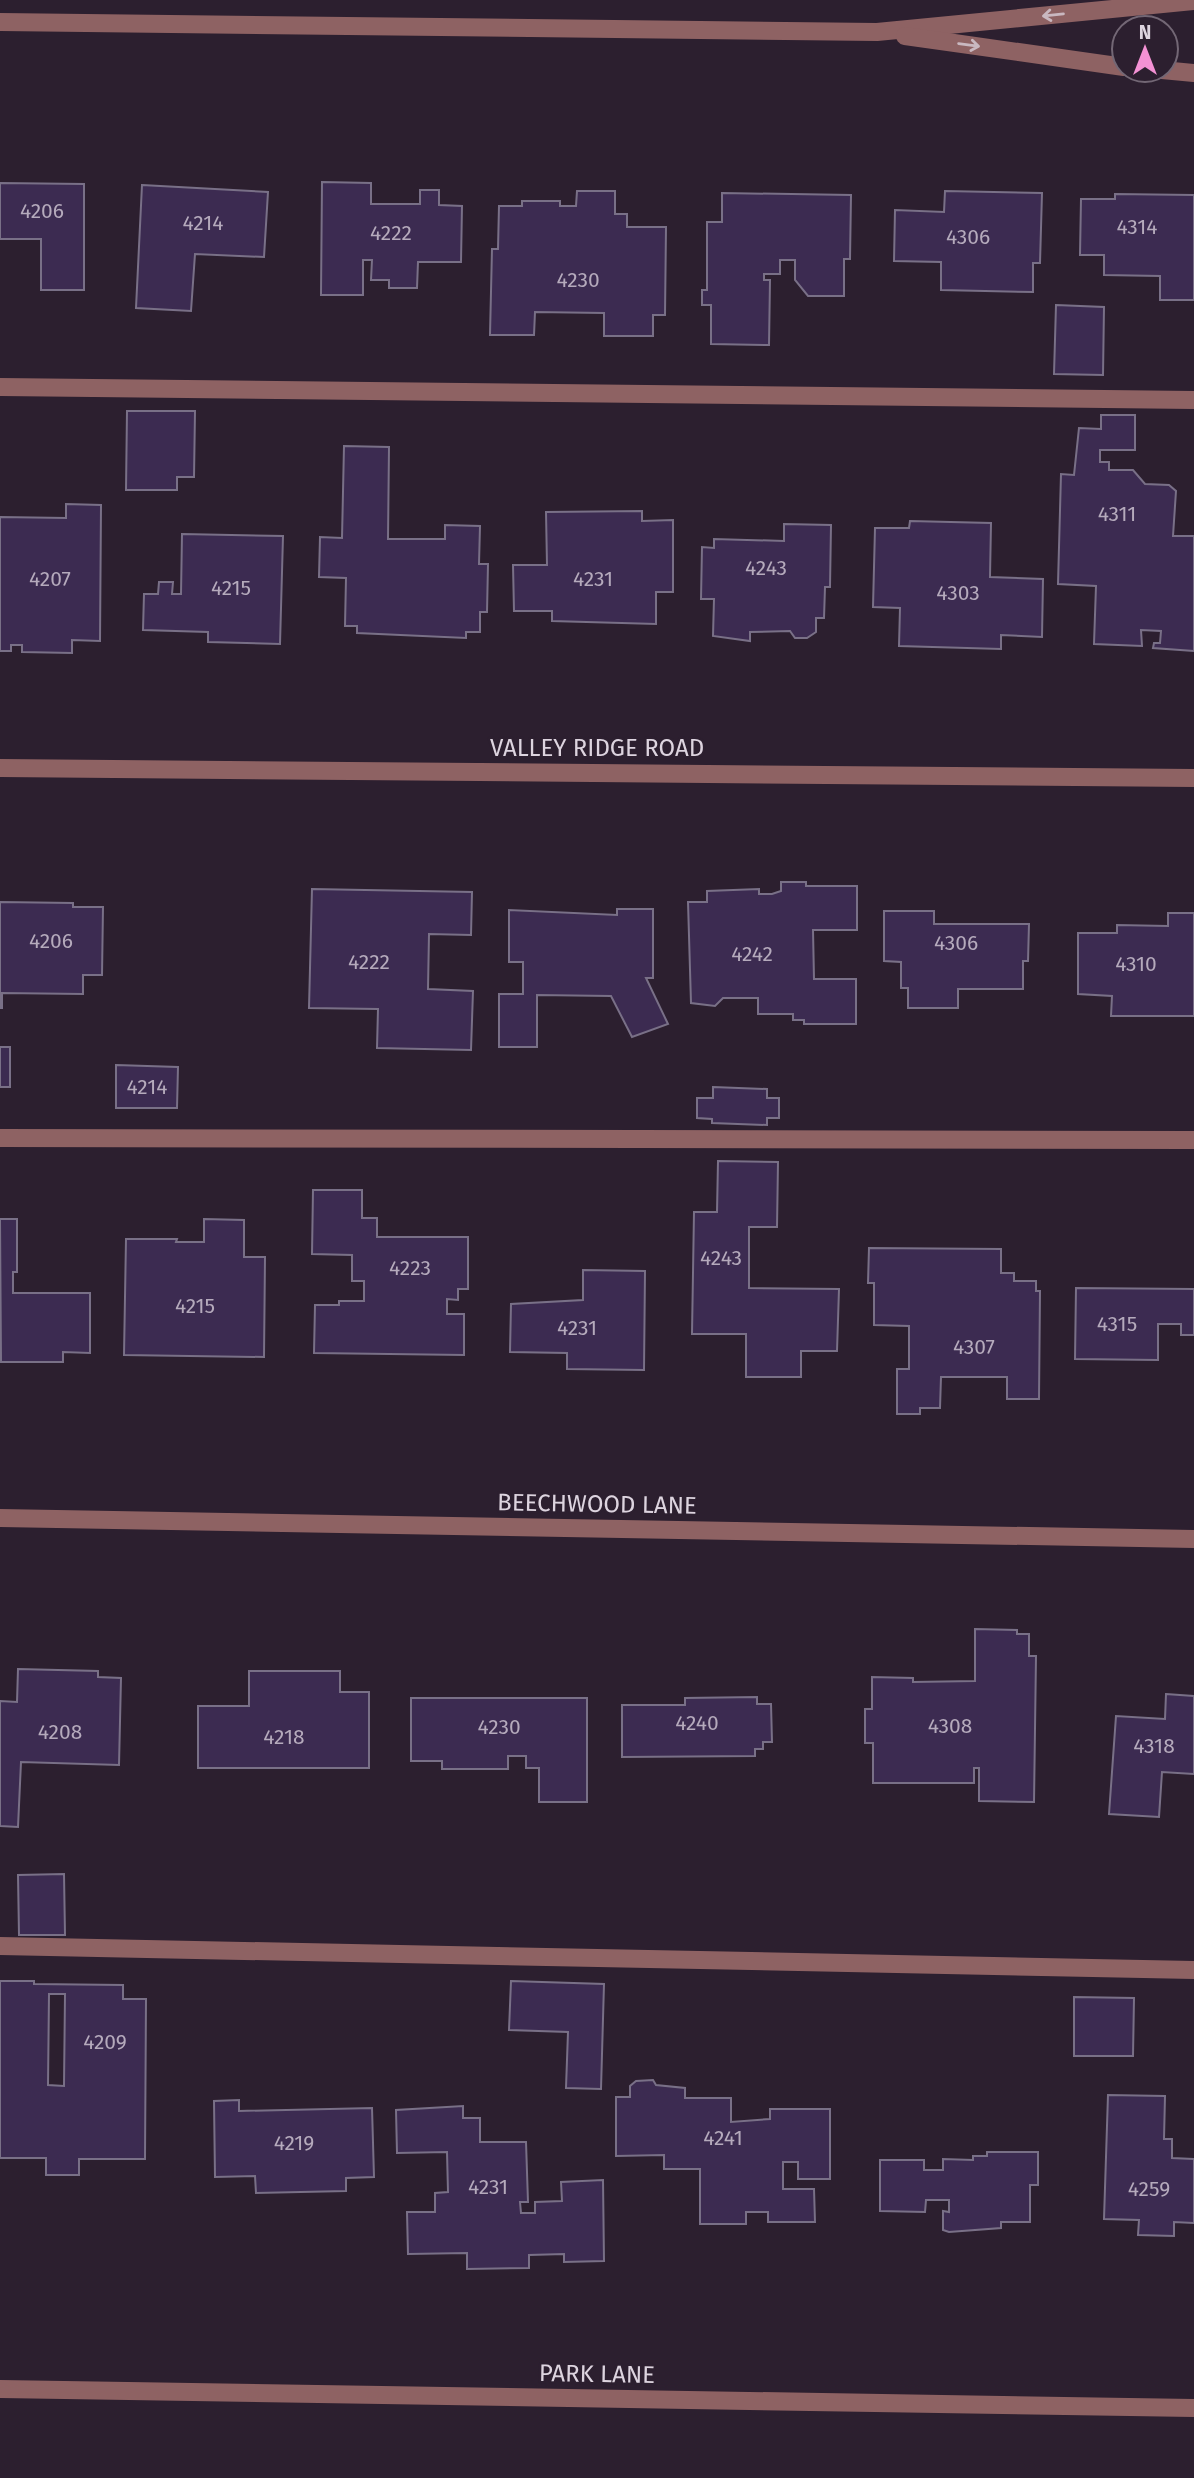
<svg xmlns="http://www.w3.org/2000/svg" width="1194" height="2478" font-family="'Fira Sans',sans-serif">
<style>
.building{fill:#3c2b51;stroke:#797087;stroke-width:2;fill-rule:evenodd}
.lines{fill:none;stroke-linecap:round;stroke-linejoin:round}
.minor{stroke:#8e6263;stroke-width:18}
.oneway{stroke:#c9b8c0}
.labels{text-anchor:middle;stroke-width:5;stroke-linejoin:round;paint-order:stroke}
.number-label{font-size:21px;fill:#b5aabc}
.street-label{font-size:24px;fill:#ddd4df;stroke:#2c1f2f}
</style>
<rect width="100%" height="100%" fill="#2c1f2f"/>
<g class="building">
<polygon points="322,182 371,183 371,204 420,204 420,190 439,190 439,205 462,206 461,262 418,262 417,288 389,288 389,280 371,280 372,260 363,260 363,295 321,295"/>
<polygon points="0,183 84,184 84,290 41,290 41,239 0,239"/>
<polygon points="142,185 268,192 264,257 195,254 191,311 136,308"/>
<polygon points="577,191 615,191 615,214 627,214 627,227 666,227 665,315 653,315 653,336 604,336 604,313 535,312 534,335 490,335 492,249 498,249 499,206 522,206 522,201 560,201 560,206 576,206"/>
<polygon points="945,191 1042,193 1040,263 1033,263 1033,292 941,290 941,262 894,261 895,210 944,212"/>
<polygon points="722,193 851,195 850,259 844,259 844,296 808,296 795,280 795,260 780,260 780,274 764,274 764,280 770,280 769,345 711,344 711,305 702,305 702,290 707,290 707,222 722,222"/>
<polygon points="1115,194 1194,195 1194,300 1160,300 1160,276 1104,275 1104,255 1080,255 1081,199 1115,199"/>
<polygon points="1056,305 1104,307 1103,375 1054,374"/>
<polygon points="127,411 195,411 194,477 177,477 177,490 126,490"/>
<polygon points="1101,415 1135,415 1135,450 1100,450 1100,462 1109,462 1109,470 1133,470 1145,484 1169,485 1176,491 1173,536 1194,536 1194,651 1153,648 1154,643 1160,643 1161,631 1141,630 1142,646 1094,644 1096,586 1058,584 1061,474 1074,475 1079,428 1101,429"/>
<polygon points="344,446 389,447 388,539 445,539 445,525 480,526 479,564 488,564 487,612 480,612 480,632 466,632 466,638 357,633 357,626 345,626 346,578 319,577 320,537 342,538"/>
<polygon points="66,504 101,505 100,641 72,640 72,653 22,652 22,645 11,645 11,651 0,651 0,517 66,518"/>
<polygon points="642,511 642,521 673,520 673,592 656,592 656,624 552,621 552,611 514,611 513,565 547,565 546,512"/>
<polygon points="910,521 991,523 990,577 1043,579 1042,637 1001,635 1001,649 899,646 900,608 873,607 875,528 909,528"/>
<polygon points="784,524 831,525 830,587 825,587 824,618 816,618 816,632 807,638 795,638 790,631 750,632 750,641 713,636 714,599 701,599 702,547 714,548 714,539 784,541"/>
<polygon points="182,534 283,536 280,644 208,642 208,632 143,630 144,594 158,594 159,582 173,582 172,594 181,594"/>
<polygon points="781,882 806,882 806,886 857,886 857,930 813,930 814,979 856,979 856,1024 804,1024 804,1020 793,1020 793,1014 758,1014 758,998 723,998 715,1006 691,1003 688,902 707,902 707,891 759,889 759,894 772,894 781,891"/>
<polygon points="312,889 472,892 471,935 429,934 428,989 473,991 471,1050 377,1048 378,1009 309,1008"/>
<polygon points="0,902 73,903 73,907 103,907 102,975 83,975 83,994 2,993 2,1008 0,1008"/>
<polygon points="617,909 653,909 653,978 646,978 668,1024 632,1037 611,996 537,995 537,1047 499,1047 499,994 523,994 523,962 509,962 509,910 617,915"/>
<polygon points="884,911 934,911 934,924 1029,924 1028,961 1023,961 1023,989 958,989 958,1008 908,1008 908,988 901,988 901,962 884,961"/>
<polygon points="1168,913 1194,913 1194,1016 1111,1016 1112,996 1078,994 1078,933 1117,933 1117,925 1168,926"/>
<rect x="0" y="1047" width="10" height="40"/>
<polygon points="116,1065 178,1067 177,1108 116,1108"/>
<polygon points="713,1087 767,1089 767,1098 779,1098 779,1118 767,1118 767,1125 712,1123 712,1119 697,1118 697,1098 713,1098"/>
<polygon points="718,1161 778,1162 777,1227 749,1227 749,1288 839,1289 837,1351 801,1351 801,1377 746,1377 746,1334 692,1334 694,1212 717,1212"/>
<polygon points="313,1190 362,1190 362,1218 377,1218 377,1237 468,1237 468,1289 458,1289 458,1300 447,1299 447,1314 464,1314 464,1355 314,1353 315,1305 339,1305 339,1301 364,1301 364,1281 352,1281 352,1255 312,1254"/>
<polygon points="0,1219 17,1219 17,1272 13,1272 13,1293 90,1293 90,1353 63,1352 63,1362 1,1362"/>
<polygon points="204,1219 244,1220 244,1257 265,1257 264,1357 124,1355 126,1239 177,1239 176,1242 204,1242"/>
<polygon points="869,1248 1001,1249 1001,1273 1014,1273 1014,1281 1036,1281 1036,1291 1040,1291 1039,1399 1007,1399 1007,1377 941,1377 940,1408 920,1408 920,1414 897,1414 897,1369 909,1369 909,1326 874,1325 874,1283 868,1283"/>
<polygon points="583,1270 645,1271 644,1370 567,1369 567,1353 510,1352 511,1304 583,1300"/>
<polygon points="1076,1288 1194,1289 1194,1335 1181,1335 1181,1324 1158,1324 1158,1360 1075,1359"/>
<polygon points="975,1629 1017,1630 1017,1634 1029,1634 1029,1656 1036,1656 1034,1802 979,1801 979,1768 974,1768 974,1783 873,1783 873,1743 865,1743 865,1709 872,1709 872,1677 913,1678 913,1682 975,1681"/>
<polygon points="18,1669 98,1671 98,1677 121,1678 119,1765 21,1762 18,1827 0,1826 0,1701 17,1702"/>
<polygon points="249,1671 340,1671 340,1692 369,1692 369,1768 198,1768 198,1706 249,1706"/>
<polygon points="1166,1694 1194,1696 1194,1774 1162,1772 1159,1817 1109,1814 1116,1716 1165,1719"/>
<polygon points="757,1697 757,1704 771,1704 772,1742 763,1742 763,1749 755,1749 755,1756 622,1757 622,1705 685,1705 685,1698"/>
<polygon points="411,1698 587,1698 587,1802 539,1802 539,1768 526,1768 526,1756 508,1756 508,1769 442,1769 442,1761 411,1761"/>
<polygon points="64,1874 65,1935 19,1935 18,1875"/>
<path d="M0 1981H34V1984L123 1985V1999H146L145 2159H79V2175H46V2158H0ZM49 1994H65L64 2086 48 2085Z"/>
<polygon points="511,1981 604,1984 601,2089 566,2088 568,2032 509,2030"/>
<polygon points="1074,1997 1134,1998 1133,2056 1074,2056"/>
<polygon points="653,2080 656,2085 685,2088 685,2098 731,2098 731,2122 770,2119 770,2109 830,2109 830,2179 798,2179 798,2162 783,2162 783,2189 814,2189 815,2222 768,2222 768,2212 746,2212 746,2224 700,2224 700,2169 664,2169 664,2155 616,2156 616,2097 630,2097 630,2086 636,2081"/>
<polygon points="1108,2095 1165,2096 1164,2139 1172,2139 1172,2158 1194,2159 1194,2223 1174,2222 1174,2236 1138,2235 1139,2220 1104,2219"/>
<polygon points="239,2100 239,2111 372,2108 374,2177 346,2178 346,2191 256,2193 255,2176 215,2177 214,2101"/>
<polygon points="463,2106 463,2118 480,2118 480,2142 526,2142 528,2202 520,2202 521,2213 535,2213 535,2202 562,2201 561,2182 603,2180 604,2261 564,2262 564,2254 529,2255 529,2268 467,2269 467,2253 408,2254 407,2212 435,2212 435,2193 448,2192 447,2152 397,2153 396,2110"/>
<polygon points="987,2152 1038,2152 1038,2185 1030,2185 1030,2222 1001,2222 1001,2228 949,2232 943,2230 943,2211 949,2212 949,2200 926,2200 925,2212 880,2211 880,2160 924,2160 924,2170 943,2170 943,2159 973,2160 973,2156 987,2156"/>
</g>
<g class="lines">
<g class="minor">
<polyline points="0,22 877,32 1194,1"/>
<polyline points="905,36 1124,67"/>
<polyline points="1162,70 1194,73"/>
<polyline points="0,387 1194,400"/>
<polyline points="0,768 1194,778"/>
<polyline points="0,1138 1194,1140"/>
<polyline points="0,1518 1194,1539"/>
<polyline points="0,1946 1194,1970"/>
<polyline points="0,2389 1194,2408"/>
</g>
</g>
<defs><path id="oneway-shaft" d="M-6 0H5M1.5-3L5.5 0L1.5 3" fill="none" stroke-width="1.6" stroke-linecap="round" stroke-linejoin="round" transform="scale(1.75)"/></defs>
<g class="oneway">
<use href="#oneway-shaft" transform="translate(1053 15) rotate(174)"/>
<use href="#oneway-shaft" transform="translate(969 45) rotate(8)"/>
</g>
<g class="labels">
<g class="number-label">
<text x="42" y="218">4206</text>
<text x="203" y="230">4214</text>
<text x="1137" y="234">4314</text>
<text x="391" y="240">4222</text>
<text x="968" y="244">4306</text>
<text x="578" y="287">4230</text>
<text x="1117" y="521">4311</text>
<text x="766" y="575">4243</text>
<text x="50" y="586">4207</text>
<text x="593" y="586">4231</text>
<text x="231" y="595">4215</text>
<text x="958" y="600">4303</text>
<text x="51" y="948">4206</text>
<text x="956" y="950">4306</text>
<text x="752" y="961">4242</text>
<text x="369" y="969">4222</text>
<text x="1136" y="971">4310</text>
<text x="147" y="1094">4214</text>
<text x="721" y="1265">4243</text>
<text x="410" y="1275">4223</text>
<text x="195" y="1313">4215</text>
<text x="1117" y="1331">4315</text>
<text x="577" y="1335">4231</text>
<text x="974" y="1354">4307</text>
<text x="697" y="1730">4240</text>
<text x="950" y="1733">4308</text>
<text x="499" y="1734">4230</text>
<text x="60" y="1739">4208</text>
<text x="284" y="1744">4218</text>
<text x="1154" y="1753">4318</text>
<text x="105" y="2049">4209</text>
<text x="723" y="2145">4241</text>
<text x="294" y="2150">4219</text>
<text x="488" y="2194">4231</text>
<text x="1149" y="2196">4259</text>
</g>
<g class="street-label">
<text x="597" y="756">VALLEY RIDGE ROAD</text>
<text transform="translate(597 1504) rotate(1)" y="8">BEECHWOOD LANE</text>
<text transform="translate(597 2374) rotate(1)" y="8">PARK LANE</text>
</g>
</g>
<g transform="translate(1145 49)"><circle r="33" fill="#2c1f2f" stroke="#736775" stroke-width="2"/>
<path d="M0-5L12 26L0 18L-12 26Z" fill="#f491d4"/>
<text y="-10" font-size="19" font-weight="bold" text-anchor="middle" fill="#ddd4df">N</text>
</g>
</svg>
